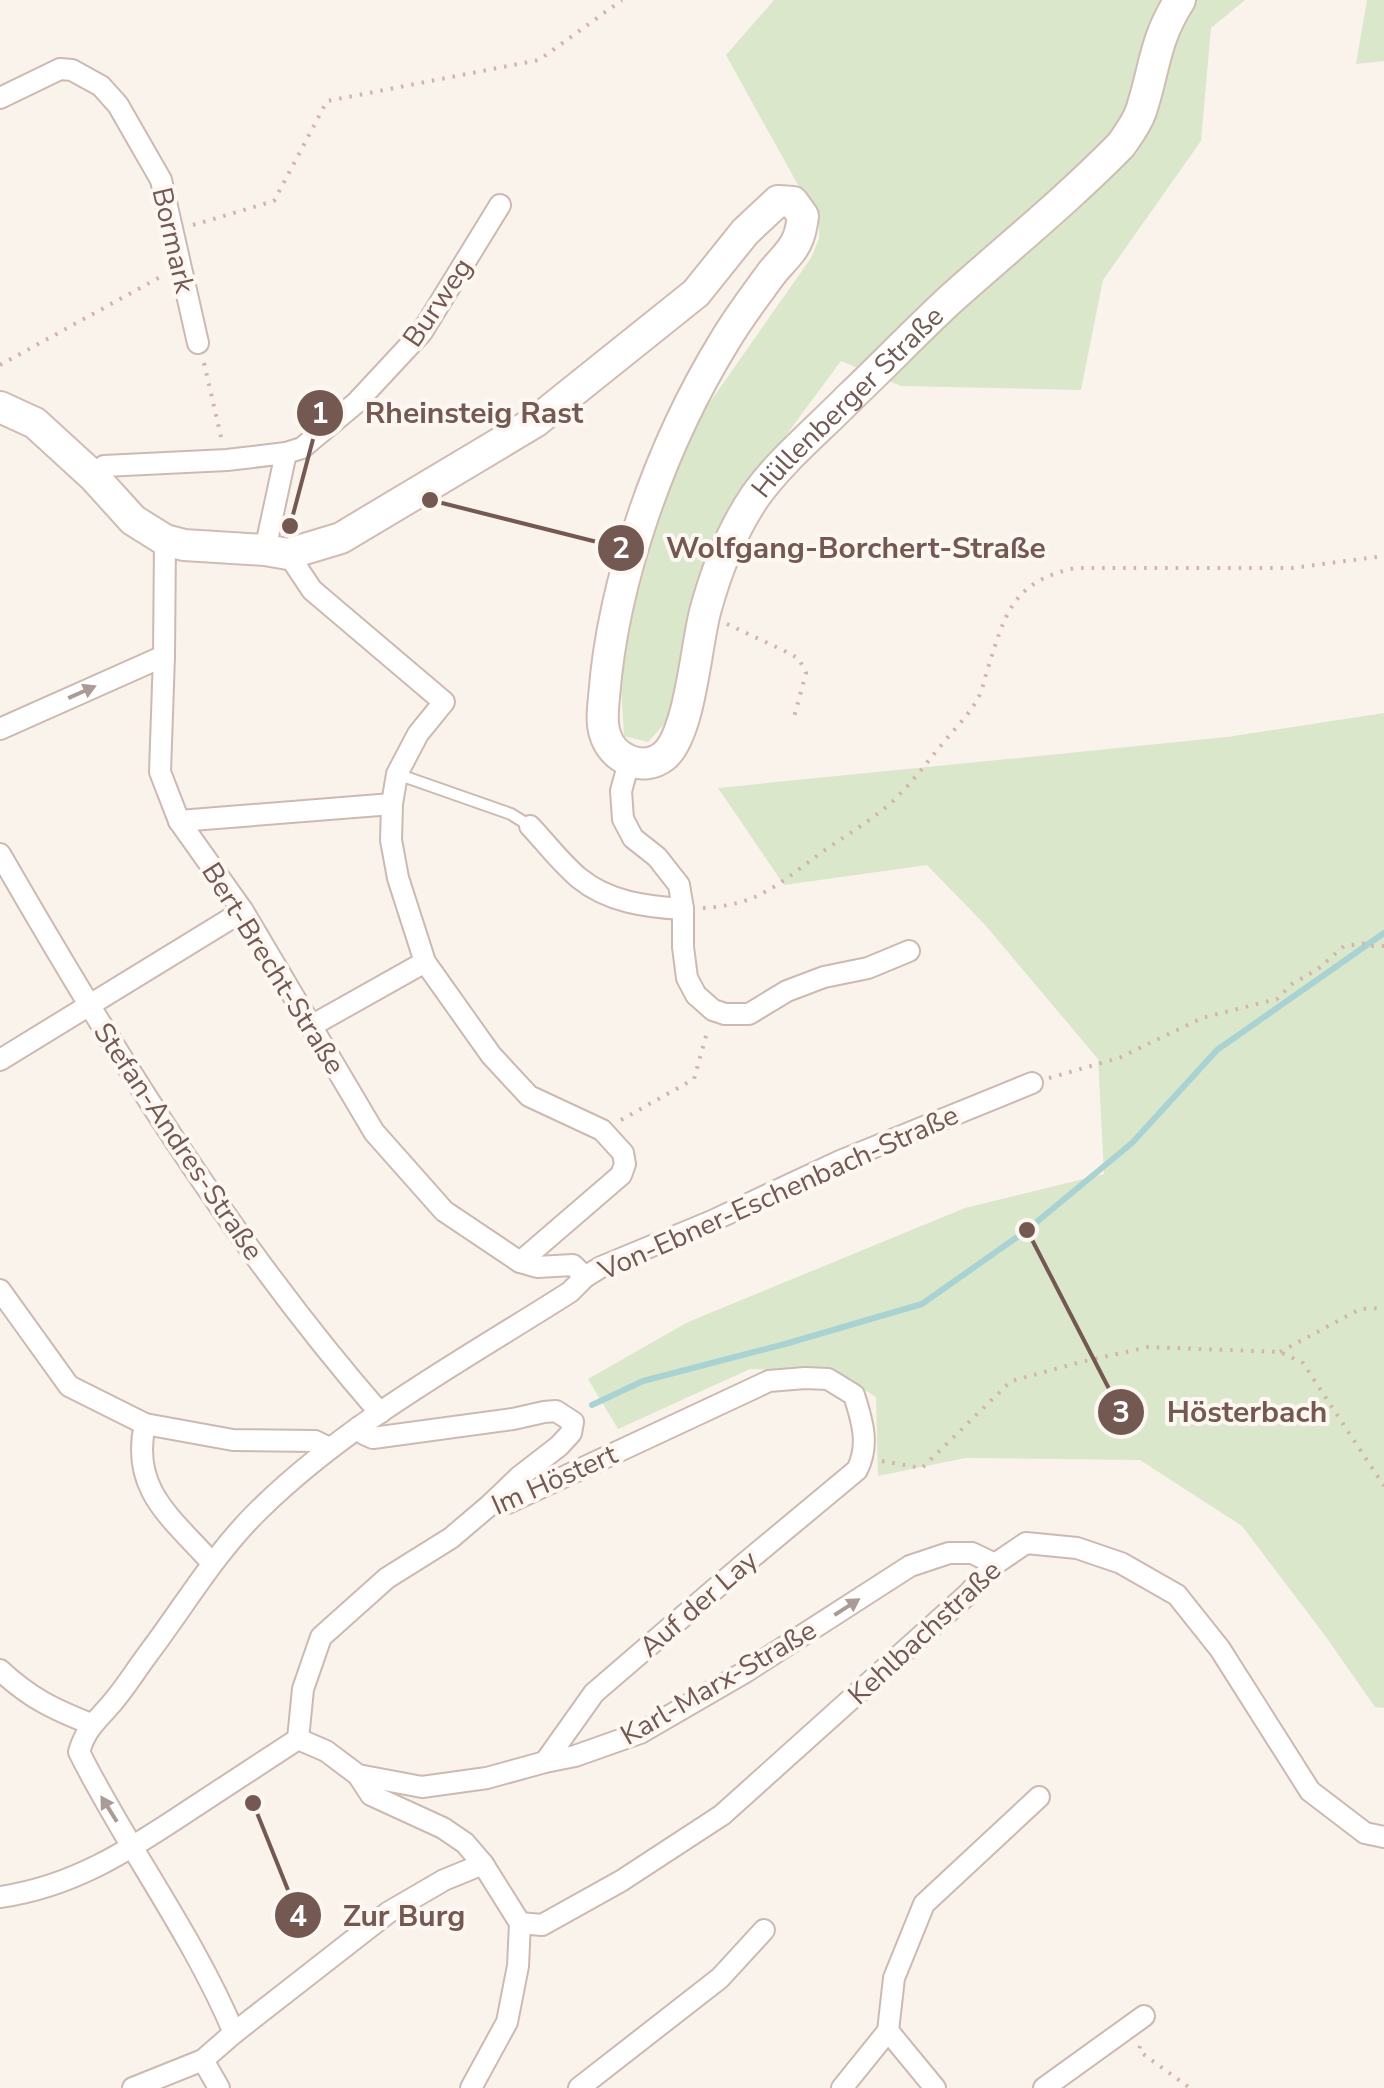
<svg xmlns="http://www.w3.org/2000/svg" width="1384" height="2088" font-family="'Nunito Sans',sans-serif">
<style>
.green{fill:#dae7cb}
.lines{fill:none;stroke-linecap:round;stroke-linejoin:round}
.stream{stroke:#a9d2d3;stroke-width:6}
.lane-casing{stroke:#ccbab2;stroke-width:14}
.street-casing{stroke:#ccbab2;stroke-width:24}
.secondary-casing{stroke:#d0bcb3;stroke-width:34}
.path{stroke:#d2b4a9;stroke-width:4;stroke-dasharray:2.5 8;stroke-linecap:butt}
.lane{stroke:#fff;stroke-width:10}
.street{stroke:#fff;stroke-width:20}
.secondary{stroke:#fff;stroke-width:30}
.oneway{fill:#ab9b97}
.labels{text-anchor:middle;stroke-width:8;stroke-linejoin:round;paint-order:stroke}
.street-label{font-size:28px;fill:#735951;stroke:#fdf7f2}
.leader{fill:none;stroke:#735951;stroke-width:4}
.callout-dot{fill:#735951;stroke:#fdf7f2;stroke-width:4}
.mark-label{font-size:30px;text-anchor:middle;font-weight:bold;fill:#fff}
.callout-label{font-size:30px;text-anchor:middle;font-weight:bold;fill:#735951;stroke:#fdf7f2;stroke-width:8;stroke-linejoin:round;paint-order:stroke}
</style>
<rect width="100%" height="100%" fill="#faf3ec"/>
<g class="green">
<polygon points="774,0 1245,0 1211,28 1201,141 1103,280 1081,390 901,386 841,361 721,523 667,721 648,742 624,736 619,652 643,549 703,412 811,258 819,239 819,223 726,55"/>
<polygon points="1367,0 1384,0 1384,61 1356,64"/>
<polygon points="1384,713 1384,1708 1375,1707 1326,1637 1242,1526 1140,1460 965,1458 878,1476 876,1397 836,1372 750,1369 618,1429 588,1379 688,1322 965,1208 1104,1174 1098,1059 986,926 927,865 784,885 718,788 1227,737"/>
</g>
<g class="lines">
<polyline class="stream" points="592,1405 643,1381 785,1344 922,1304 1027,1230 1132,1143 1217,1050 1384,933"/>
<defs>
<polyline id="lane" points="397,774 511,814 530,826"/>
<g id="street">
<polyline points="0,98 60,69 72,70 101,86 118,105 161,180 198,343"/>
<polyline points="94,477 104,466 227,460 286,453 302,448 356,403 422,332 500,205"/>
<polyline points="165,540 164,656 160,772 179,821 243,911 374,1132 444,1211 520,1262 537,1267 573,1265 585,1277"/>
<polyline points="265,550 286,453"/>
<polyline points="288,554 312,590 444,702 418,734 397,774 392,804 391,840 398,878 425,962 491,1055 529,1096 602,1130 623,1153 625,1164 621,1175 520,1262"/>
<polyline points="0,729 164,656"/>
<polyline points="629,762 621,791 623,819 633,838 657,857 679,885 683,909 683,947 687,978 696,995 713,1010 725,1014 749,1014 787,991 824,977 868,968 909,951"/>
<polyline points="179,821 392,804"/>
<path d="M530 826C546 843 561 863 579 878 608 902 647 907 683 909"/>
<path d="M0 854C113 1050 231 1242 380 1413"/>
<polyline points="311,1026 425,962"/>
<polyline points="0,1060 243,911"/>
<polyline points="0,1290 69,1386 145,1424 233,1440 315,1441 329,1448"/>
<path d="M145 1424C130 1490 172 1518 212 1563"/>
<path d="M491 1504 508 1503 769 1381 805 1378 828 1379 854 1395C862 1420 870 1445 857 1470L744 1564 594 1693 545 1762"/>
<path d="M0 1670C30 1698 53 1709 91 1724"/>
<polyline points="298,1739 303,1689 321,1637 387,1578 451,1538 491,1504 519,1477 559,1446 571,1433 573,1422 556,1411 544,1412 513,1419 373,1438 364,1434 359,1427"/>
<polyline points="358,1775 371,1795 443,1828 465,1843 483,1864 520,1923 518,1966 507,2022 471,2088"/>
<path d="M0 1897C72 1887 128 1851 188 1811 225 1787 261 1763 298 1739L326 1751 358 1775 422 1787 487 1778 545 1762 575 1756 640 1733 747 1671 910 1566 949 1553H972L995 1564"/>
<polyline points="520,1923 542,1925 621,1881 722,1815 968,1594 995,1564 1026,1543 1077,1548 1121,1563 1177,1595 1220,1649 1310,1791 1365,1833 1384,1837"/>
<polyline points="888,2031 935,2088"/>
<path d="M234 2033C193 1935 127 1848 79 1752 86 1728 96 1722 112 1703 125 1688 136 1670 148 1654 185 1605 215 1553 259 1510 347 1423 465 1359 570 1292L585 1277 601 1267 712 1221 840 1161 1032 1083"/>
<polyline points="203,2060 219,2088"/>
<polyline points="133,2088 203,2060 234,2033 389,1912 444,1880 483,1864"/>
<polyline points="579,2088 720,1978 764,1930"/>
<polyline points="842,2088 888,2031 894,1978 924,1904 1039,1797"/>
<polyline points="1044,2088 1144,2016"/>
</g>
<g id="secondary">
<path id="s1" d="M0 407 35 423 94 477 133 520 165 540 184 545 265 550 288 554 341 538 535 422 696 293 745 232 778 201 793 202 803 216C802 223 801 231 798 238 793 252 780 262 771 274 755 296 738 318 724 342 662 443 613 578 604 697 603 709 601 722 605 734 612 759 643 773 664 756 690 735 696 646 705 612 716 571 732 530 756 495 782 459 819 429 850 397 885 364 918 329 953 297 1009 247 1068 199 1121 145 1128 135 1137 123 1141 111 1155 69 1154 40 1180 0"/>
</g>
</defs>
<use href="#lane" class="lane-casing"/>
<use href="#street" class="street-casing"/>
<use href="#secondary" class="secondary-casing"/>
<g class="path">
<polyline points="193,225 274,201 327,101 539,60 622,0"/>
<polyline points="204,363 222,441"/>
<polyline points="0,365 162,276"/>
<polyline points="727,624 789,653 799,659 806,673 793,721"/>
<path d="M703 908C761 905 780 882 825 850 848 834 872 820 893 801 912 783 927 762 944 742 955 728 968 716 977 700 982 692 984 681 987 671 1005 615 1011 582 1075 568H1292L1384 556"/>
<polyline points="1049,1078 1119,1058 1202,1018 1277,999 1292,984 1318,969 1344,946 1367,943 1370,946 1384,946"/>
<polyline points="621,1120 694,1079 708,1029"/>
<polyline points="1280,1352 1360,1309 1384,1308"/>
<polyline points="882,1461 922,1468 1011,1381 1081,1362 1148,1347 1280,1352 1303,1363 1384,1486"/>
<polyline points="1140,2046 1139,2051 1190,2088"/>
</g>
<use href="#lane" class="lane"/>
<use href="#street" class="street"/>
<use href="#secondary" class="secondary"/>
</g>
<defs><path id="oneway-solid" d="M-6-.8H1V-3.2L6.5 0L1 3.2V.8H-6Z" transform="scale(2.5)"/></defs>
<g class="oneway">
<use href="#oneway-solid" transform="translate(82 692) rotate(-24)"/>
<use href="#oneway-solid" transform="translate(847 1607) rotate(-33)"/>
<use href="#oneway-solid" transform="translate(109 1809) rotate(-122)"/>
</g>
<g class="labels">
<g class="street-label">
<text transform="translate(174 240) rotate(77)" y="10">Bormark</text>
<text transform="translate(437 302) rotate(-56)" y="10">Burweg</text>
<text dy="10" stroke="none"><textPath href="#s1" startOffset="2032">Hüllenberger Straße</textPath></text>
<text transform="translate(274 968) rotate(58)" y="10">Bert-Brecht-Straße</text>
<text transform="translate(179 1141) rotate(56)" y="10">Stefan-Andres-Straße</text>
<text transform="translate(778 1192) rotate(-24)" y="10">Von-Ebner-Eschenbach-Straße</text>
<text transform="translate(554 1479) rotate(-24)" y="10">Im Höstert</text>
<text transform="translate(698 1603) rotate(-41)" y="10">Auf der Lay</text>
<text transform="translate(924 1632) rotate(-43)" y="10">Kehlbachstraße</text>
<text transform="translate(718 1682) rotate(-30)" y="10">Karl-Marx-Straße</text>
</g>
</g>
<path class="leader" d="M290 526L320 413M430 500L621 548M1027 1230L1121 1412M253 1803L298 1915"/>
<g class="callout-dot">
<circle cx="290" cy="526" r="10"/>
<circle cx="430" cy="500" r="10"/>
<circle cx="1027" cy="1230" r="10"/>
<circle cx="253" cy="1803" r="10"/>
<circle cx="320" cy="413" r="25"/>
<circle cx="621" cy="548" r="25"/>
<circle cx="1121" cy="1412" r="25"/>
<circle cx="298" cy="1915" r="25"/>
</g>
<g class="mark-label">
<text x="320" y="423">1</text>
<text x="621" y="558">2</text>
<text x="1121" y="1422">3</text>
<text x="298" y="1926">4</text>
</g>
<g class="callout-label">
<text x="474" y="423">Rheinsteig Rast</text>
<text x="856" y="558">Wolfgang-Borchert-Straße</text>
<text x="1247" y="1422">Hösterbach</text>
<text x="404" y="1926">Zur Burg</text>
</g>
</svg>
